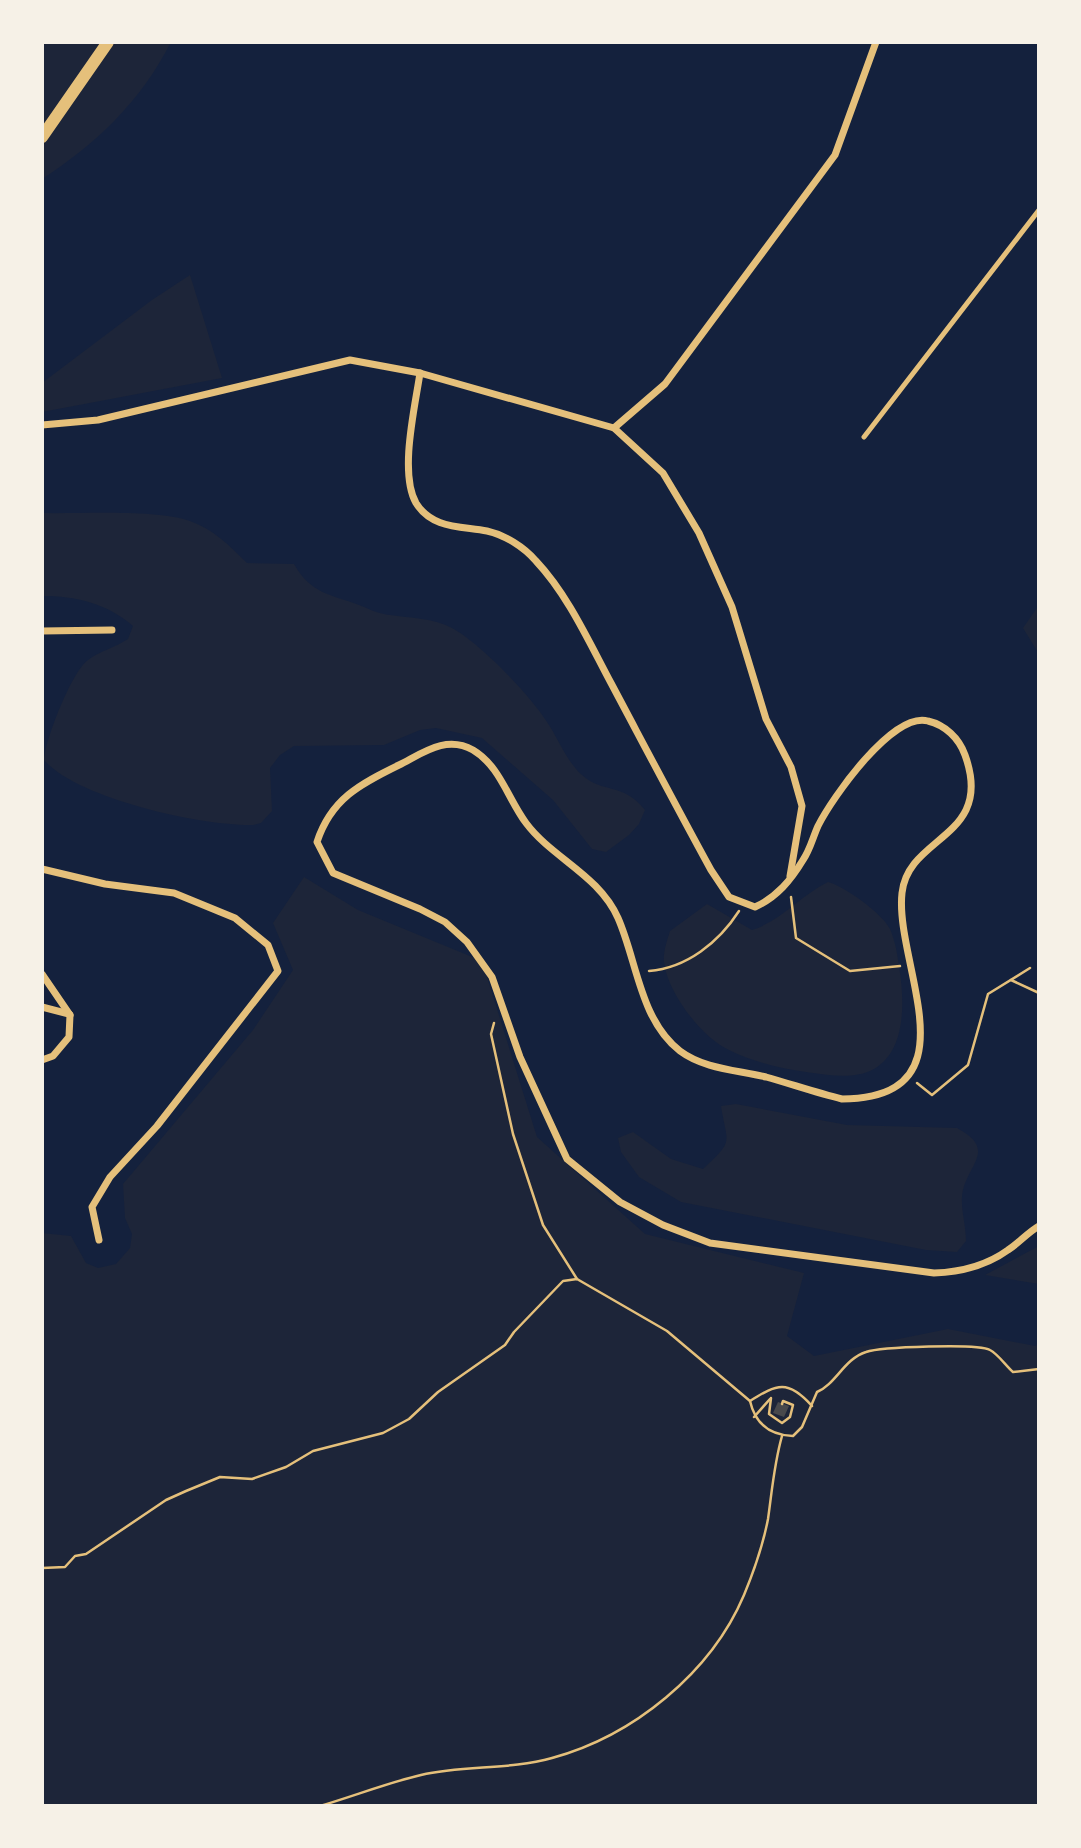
<svg xmlns="http://www.w3.org/2000/svg" width="1081" height="1848" font-family="Signika,sans-serif">
<style>
.green{fill:#1d2539}
.building{fill:#48494c}
.lines{fill:none;stroke-linecap:round;stroke-linejoin:round}
.path{stroke:#e5c07b;stroke-width:2.5}
.service{stroke:#e5c07b;stroke-width:5}
.minor{stroke:#e5c07b;stroke-width:7}
.tertiary{stroke:#e5c07b;stroke-width:12}
</style>
<rect width="100%" height="100%" fill="#14213d"/>
<g class="green">
<path d="M42 42H171C141 101 97 143 42 179Z"/>
<polygon points="190,275 222,378 42,412 42,383 152,300"/>
<path d="M42 513C81 514 155 509 190 521 213 529 230 546 247 563L294 564C311 594 330 594 359 605 369 609 379 614 390 615 410 618 434 618 452 628 480 643 530 695 547 722 558 738 567 762 582 775 603 794 623 782 645 810L639 824 629 835 606 852 592 849 553 800 482 738 436 728 420 730 384 745 294 746 280 755 270 768 272 811 261 823 253 825C202 826 78 799 44 760 45 740 72 671 88 660 100 651 116 647 128 639L133 626C106 603 76 596 42 596Z"/>
<polygon points="1039,605 1039,654 1023,628"/>
<polygon points="304,877 358,910 482,961 537,1137 645,1234 804,1273 787,1336 814,1356 948,1329 1035,1346 1039,1344 1039,1806 42,1806 42,1233 71,1236 86,1263 98,1268 116,1264 130,1248 132,1234 125,1218 123,1184 253,1030 293,970 273,923"/>
<path d="M828 882C844 886 882 913 890 929 894 938 897 951 898 960 904 993 909 1049 874 1069 854 1080 828 1075 806 1072 780 1068 753 1062 729 1050 702 1038 667 992 664 962 663 952 667 941 670 931L707 904 752 930C781 921 801 895 828 882Z"/>
<path d="M736 1104 847 1125 957 1128C1000 1151 964 1166 962 1197 961 1211 966 1226 966 1241L957 1252 926 1250 681 1202 639 1177 621 1152 618 1138 633 1132 671 1159 703 1169C735 1139 727 1145 721 1106Z"/>
<polygon points="1039,1246 1039,1284 985,1275"/>
</g>
<polygon class="building" points="778,1402 789,1406 784,1417 773,1413"/>
<g class="lines">
<g class="path">
<polyline points="791,897 796,938 850,971 900,966"/>
<path d="M649 971C687 968 719 942 739 911"/>
<polyline points="1011,980 1039,993"/>
<polyline points="494,1023 491,1034 513,1134 543,1225 577,1279"/>
<polyline points="917,1083 932,1095 968,1065 988,994 1030,968"/>
<polyline points="771,1398 769,1414 782,1423 790,1417 793,1405 783,1401 782,1404"/>
<path d="M750 1401C777 1384 788 1379 812 1406"/>
<polyline points="754,1417 770,1399"/>
<path d="M42 1568 65 1567 75 1556 86 1554 166 1500 186 1491 220 1477 252 1479 286 1467 313 1451 383 1433 409 1419 438 1392 505 1345 514 1332 563 1281 577 1279 667 1331 750 1401C755 1423 769 1435 793 1436L802 1427 817 1392C836 1384 844 1359 866 1352 880 1347 978 1343 990 1350 998 1354 1006 1366 1013 1372L1039 1369"/>
<path d="M320 1806C354 1796 387 1783 421 1775 464 1765 510 1770 552 1758 633 1736 711 1673 744 1595 754 1571 763 1545 768 1519 772 1491 774 1464 782 1436"/>
</g>
<polyline class="service" points="864,437 1039,210"/>
<g class="minor">
<path d="M420 373C415 407 399 473 416 503 432 529 461 526 487 531 505 535 524 547 536 561 568 595 589 642 611 683 644 745 677 808 711 870L729 897 755 907C777 897 791 880 803 860 810 850 813 837 818 826 832 798 893 711 928 721 945 725 959 738 965 755 995 838 908 835 902 893 894 964 978 1098 842 1099 817 1093 791 1084 766 1077 737 1070 704 1069 680 1051 640 1020 637 961 618 918 599 875 552 858 526 823 508 799 500 766 473 750 446 735 423 753 399 765 360 784 331 799 317 842L333 873 420 909 445 922 467 942 492 977 520 1057 567 1159 620 1202 663 1225 710 1243 934 1273C961 1272 986 1266 1008 1250 1019 1243 1027 1233 1039 1226"/>
<polyline points="42,425 98,420 350,360 420,373 614,428 663,473 699,533 732,607 766,719 791,767 802,806 790,876"/>
<polyline points="614,428 665,384 835,155 876,42"/>
<polyline points="42,631 112,630"/>
<polyline points="42,869 105,884 174,893 235,918 268,945 278,971 157,1126 110,1177 92,1207 99,1240"/>
<polyline points="42,974 70,1015"/>
<polyline points="42,1007 69,1014"/>
<polyline points="42,1060 53,1056 69,1037 70,1015"/>
</g>
<polyline class="tertiary" points="42,137 108,42"/>
</g>
<rect width="1081" height="1848" fill="none" stroke="#f6f1e7" stroke-width="88"/>
</svg>
